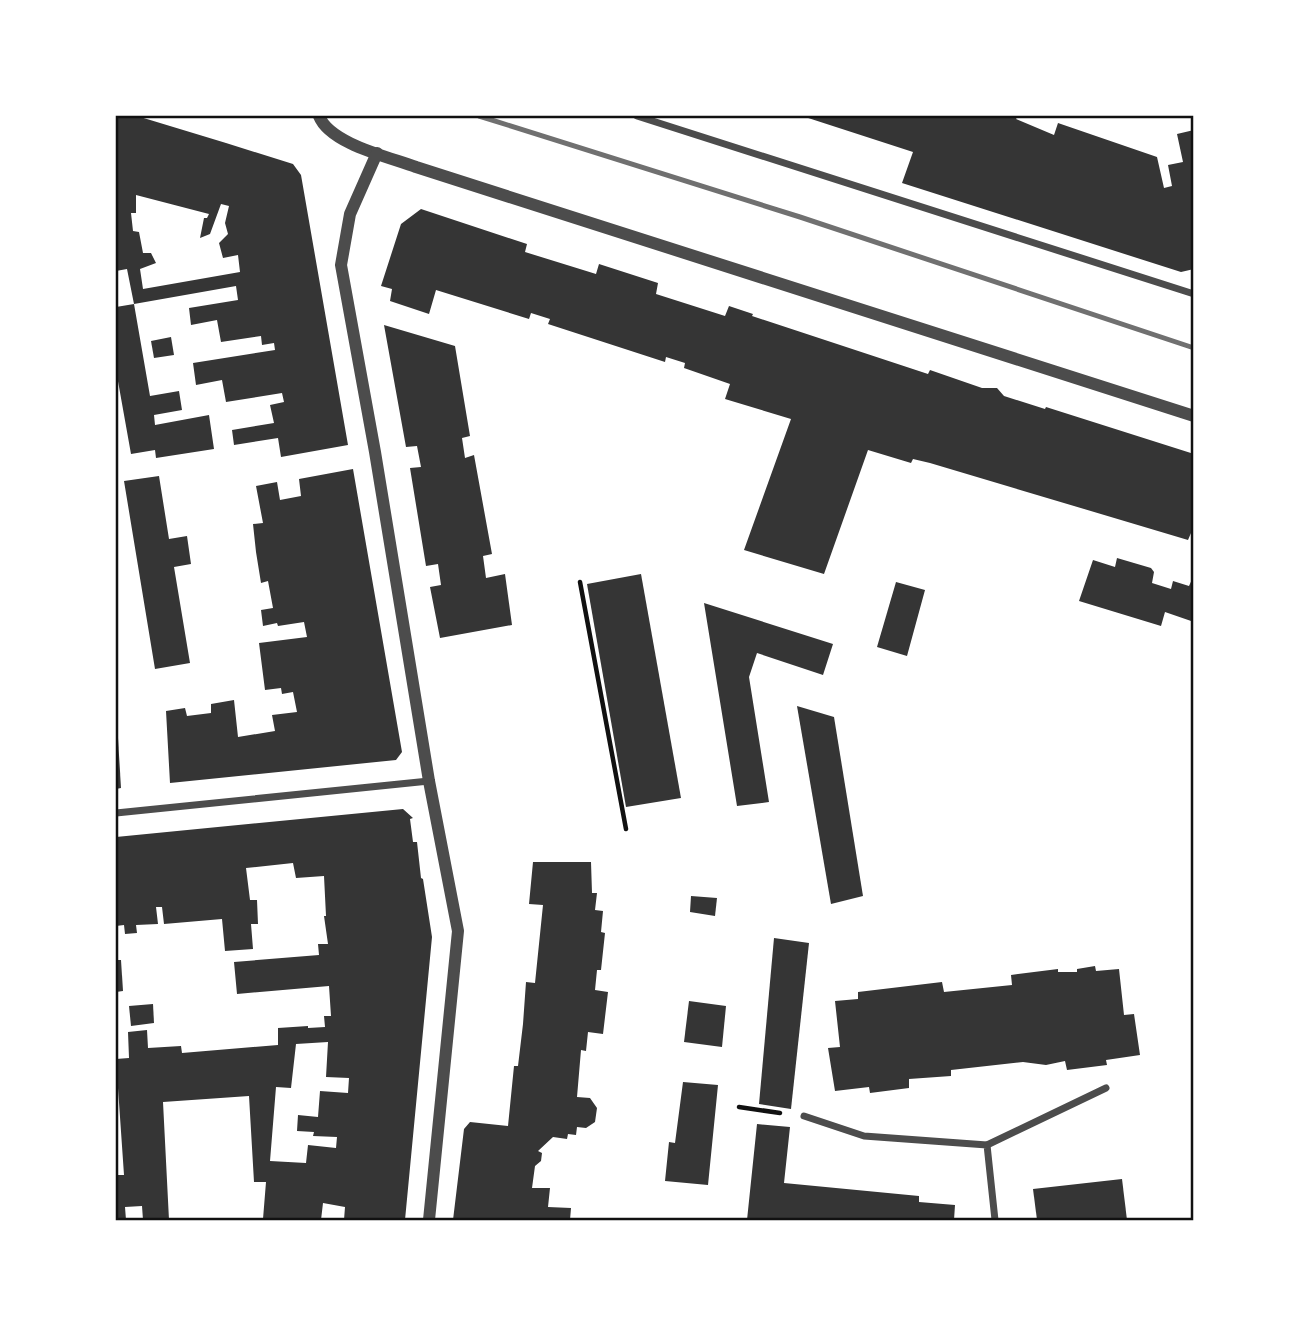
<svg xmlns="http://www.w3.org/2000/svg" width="1309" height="1336" font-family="Inter,sans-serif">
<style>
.building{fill:#353535;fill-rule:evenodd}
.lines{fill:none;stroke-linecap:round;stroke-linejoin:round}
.path{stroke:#111;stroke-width:4.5}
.minor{stroke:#4c4c4c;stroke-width:7}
.tertiary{stroke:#4c4c4c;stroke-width:12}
.rail{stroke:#707070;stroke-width:5}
.neatline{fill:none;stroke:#111;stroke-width:2.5}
</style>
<rect width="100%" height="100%" fill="#fff"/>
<g class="building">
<path d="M116 116H137L226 143 293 164 301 175 348 445 281 457 278 438 234 445 232 430 274 423 270 405 284 402 282 393 226 402 222 380 196 385 193 363 275 350 274 343 262 345 261 336 221 342 217 320 191 325 189 308 238 300 236 286 134 304 150 396 179 391 182 410 154 415 155 425 209 415 214 449 156 458 155 450 131 454 116 370V307L134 304 127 269 116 271V214H118L116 202ZM136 195 209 214 207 218H204L200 238 210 234 221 204 229 206 225 223 228 234 219 243 223 258 238 255 240 272 143 289 140 269 156 263 151 253H143L139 232 133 231 131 213H136Z"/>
<polygon points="802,116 1018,116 1016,119 1054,135 1058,123 1157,157 1164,188 1172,186 1168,165 1183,162 1177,134 1194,130 1194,269 1181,272 902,183 913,152"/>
<polygon points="421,209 527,244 525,252 596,274 599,264 658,283 656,294 725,316 729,306 753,314 752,316 928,374 930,370 982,388 997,388 1004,396 1045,409 1046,407 1194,454 1194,526 1188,540 930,463 913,459 911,463 868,450 824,574 744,550 791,419 725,399 730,384 684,368 685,363 666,357 665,362 548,324 550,319 531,313 529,319 436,290 429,314 390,301 392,289 381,286 401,224"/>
<polygon points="384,325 455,346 470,436 462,438 465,458 474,455 492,554 483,556 486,578 505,574 512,625 440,638 430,587 441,585 438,564 426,566 410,468 421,467 417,446 406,447"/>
<polygon points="171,337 174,355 154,358 151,341"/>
<polygon points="353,469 402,752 396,760 170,783 166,711 185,708 187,716 211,713 211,704 234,700 238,737 275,731 272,715 297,712 293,692 282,694 281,688 265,690 259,643 307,637 304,622 278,626 277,623 263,626 261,610 273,608 268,581 261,583 256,552 253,524 263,523 256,486 277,482 280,500 301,496 299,479"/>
<polygon points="159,476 169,539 187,536 191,564 174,567 190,663 155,669 124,481"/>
<polygon points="1117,558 1151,568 1154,572 1152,583 1171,589 1173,581 1189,586 1194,575 1194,622 1165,612 1161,626 1079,601 1093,560 1115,567"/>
<polygon points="641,574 681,798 626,807 587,584"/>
<polygon points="896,582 925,590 907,656 877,647"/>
<polygon points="704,603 833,644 823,675 757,653 749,677 769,802 737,806"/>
<polygon points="797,706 834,717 863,896 831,904"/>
<polygon points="118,738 121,788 116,789 116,739"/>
<path d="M403 809 413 818 410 819 413 842H417L421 878 423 879 432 937 405 1220H344L345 1207 323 1203 321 1220 263 1219 266 1182H254L249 1096 163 1102 169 1220H143L142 1206 125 1207 126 1220H116V1175H124L116 1059 129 1058 128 1032 147 1030 148 1048 181 1046 182 1053 278 1045V1028L308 1026V1028L325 1027 324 1016H331L329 986 237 994 234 962 319 955 318 944H328L324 916H326L324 876 296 878 293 863 246 868 250 900H257L258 924H251L253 949 225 951 222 919 164 924 162 907H156L158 924 136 925 137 933 125 934 124 925 116 926V837ZM328 1042 326 1077 349 1078 348 1093 320 1091 318 1117 298 1115 297 1131 314 1132 313 1136 337 1137 336 1148 308 1145 306 1163 270 1161 276 1087 291 1088 296 1044Z"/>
<polygon points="533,862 591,862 592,893 597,893 595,910 603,911 601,932 605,933 601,970 597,970 595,990 608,992 603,1034 588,1032 586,1051 581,1050 577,1097 590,1098 597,1108 595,1122 586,1128 577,1127 576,1135 568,1134 567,1139 553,1137 538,1151 542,1153 541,1161 535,1166 532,1188 550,1188 548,1207 571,1208 570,1220 453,1220 464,1129 470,1122 508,1126 514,1066 518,1066 523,1024 526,982 535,983 543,905 529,904"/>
<polygon points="691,896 717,898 715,916 690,912"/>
<polygon points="774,938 809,943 791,1109 759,1104"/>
<polygon points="116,960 121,960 123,991 116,992"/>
<polygon points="1095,966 1096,971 1119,969 1124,1015 1134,1014 1140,1055 1106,1060 1107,1065 1067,1070 1065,1061 1046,1065 1023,1062 951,1070 951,1076 909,1079 909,1088 870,1093 869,1087 835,1091 828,1048 840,1047 835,1001 858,999 858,992 942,982 944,992 1012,985 1011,975 1058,969 1058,972 1077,972 1077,969"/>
<polygon points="689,1001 726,1006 722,1047 684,1042"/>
<polygon points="153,1004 154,1023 131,1026 129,1006"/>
<polygon points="683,1082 718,1085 708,1185 665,1181 669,1142 675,1143"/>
<polygon points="757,1124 790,1127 784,1183 919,1196 919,1202 955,1205 954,1220 747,1220"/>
<polygon points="1122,1179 1127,1220 1037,1220 1033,1189"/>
</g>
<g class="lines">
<g class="path">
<polyline points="580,582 626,829"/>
<polyline points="739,1107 780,1113"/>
</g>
<g class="minor">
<polyline points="637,116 1194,294"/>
<polyline points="116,813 429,781"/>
<polyline points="804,1116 864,1136 987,1145 995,1220"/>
<polyline points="987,1145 1106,1088"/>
</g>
<g class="tertiary">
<path d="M319 116C330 144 389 157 416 167L1194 416"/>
<polyline points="377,153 350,214 341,265 375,452 429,781 458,931 429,1220"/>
</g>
<polyline class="rail" points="479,116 800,217 1194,348"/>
</g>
<rect width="1309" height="1336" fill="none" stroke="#ffffff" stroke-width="234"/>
<rect x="117" y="117" width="1075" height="1102" class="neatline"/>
</svg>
